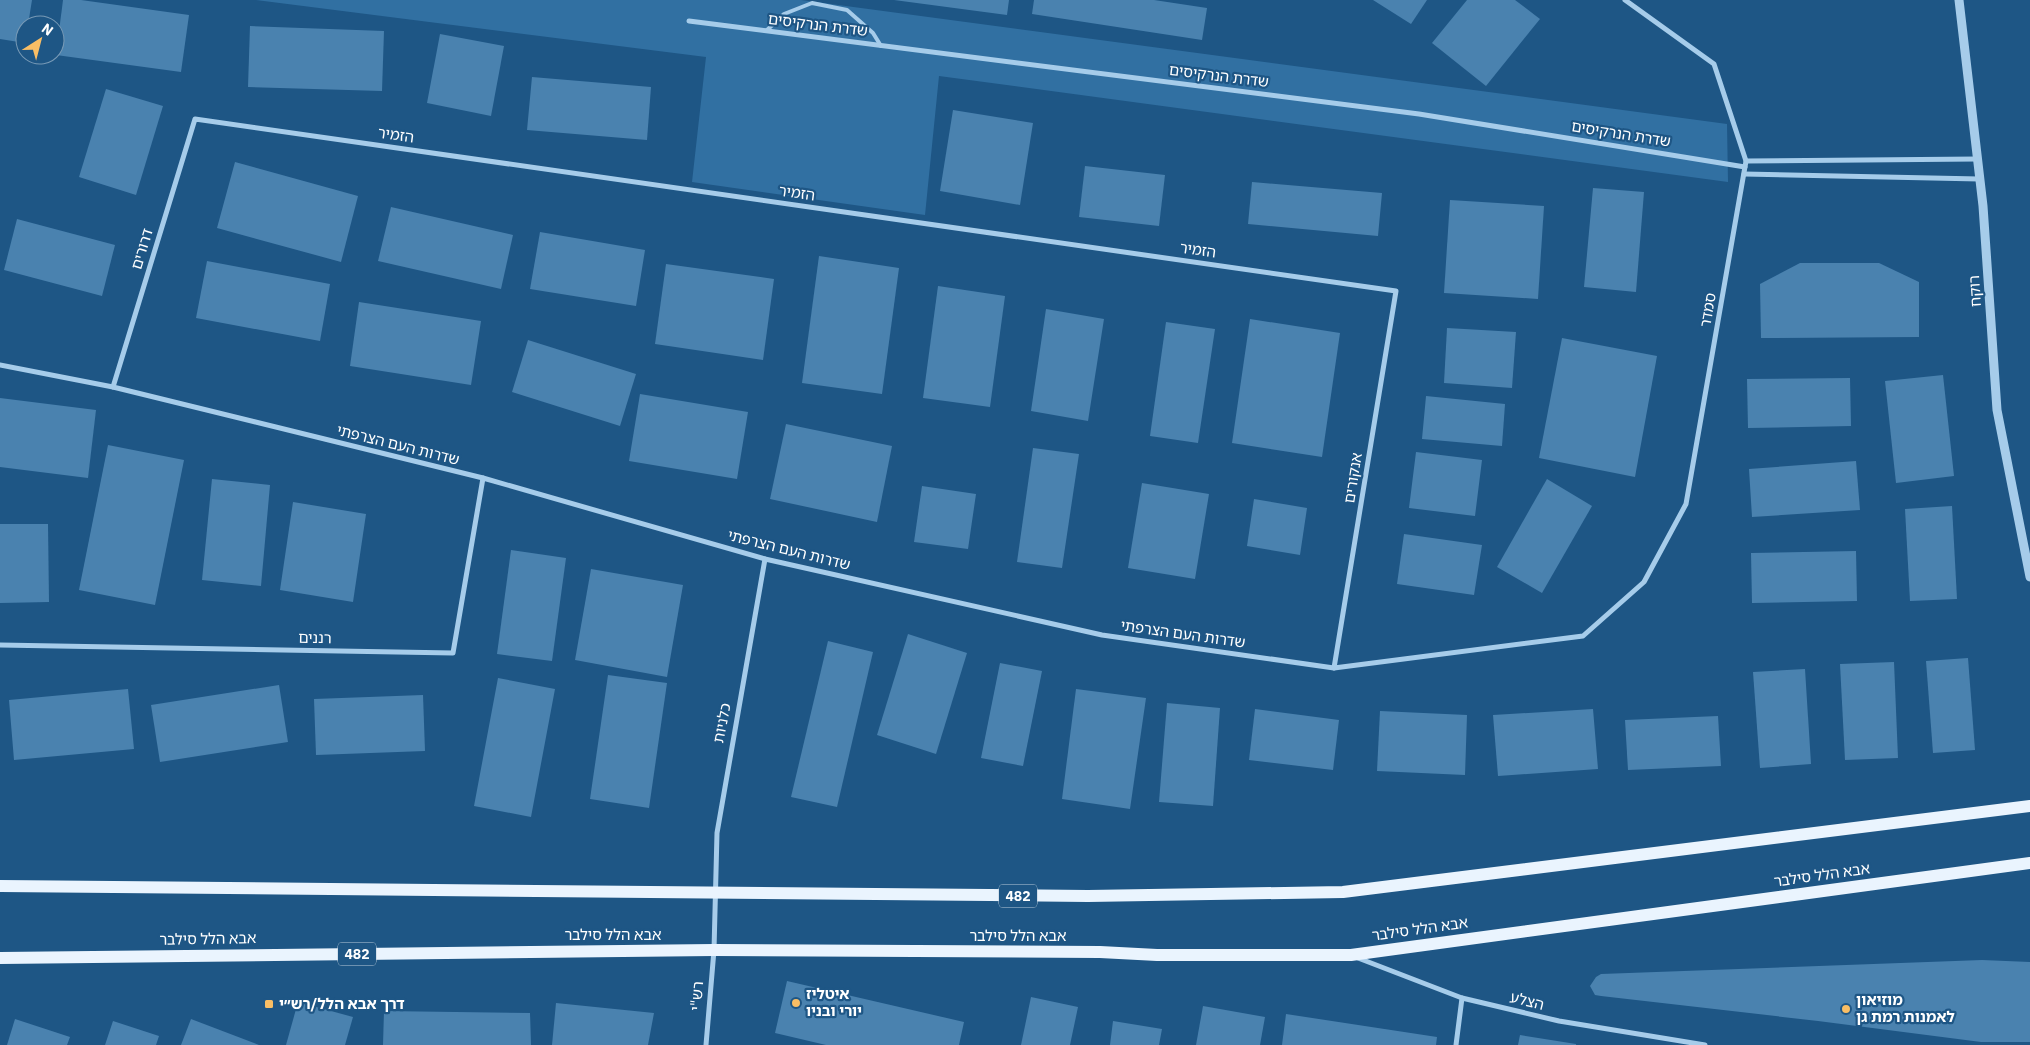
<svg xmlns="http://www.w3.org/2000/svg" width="2030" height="1045" font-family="'IBM Plex Sans','Noto Sans Hebrew',sans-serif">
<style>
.green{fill:#3170a2}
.building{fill:#4a82af}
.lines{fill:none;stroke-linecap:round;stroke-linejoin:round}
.service{stroke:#a6ccea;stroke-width:4}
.minor{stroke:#a6ccea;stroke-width:5}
.tertiary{stroke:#a6ccea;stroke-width:9}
.primary{stroke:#eaf4fe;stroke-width:12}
.poi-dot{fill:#f9be65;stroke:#1e5685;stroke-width:2}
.labels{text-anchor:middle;stroke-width:4.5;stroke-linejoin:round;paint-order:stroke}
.shield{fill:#1e5685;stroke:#bcccda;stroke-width:1}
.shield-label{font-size:14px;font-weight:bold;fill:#fff}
.street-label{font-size:15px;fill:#fff;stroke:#1e5685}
.poi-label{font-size:15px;font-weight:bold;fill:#fff;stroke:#1e5685;text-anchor:start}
</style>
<rect width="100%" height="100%" fill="#1e5685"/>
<polygon class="green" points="256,0 801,0 1727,124 1728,182 939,76 925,215 692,182 706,57"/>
<g class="building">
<polygon points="0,0 32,0 28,25 25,25 25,43 0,39"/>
<polygon points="63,0 81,0 189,15 181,72 56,55"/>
<polygon points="894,0 1009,0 1007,15"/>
<polygon points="1034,0 1154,0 1207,8 1202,40 1032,14"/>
<polygon points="1373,0 1427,0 1411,24"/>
<polygon points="1467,0 1515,0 1540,19 1486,86 1432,43"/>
<polygon points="250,26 384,31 382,91 248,87"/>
<polygon points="440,34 504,46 491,116 427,103"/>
<polygon points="532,77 651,87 647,140 527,130"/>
<polygon points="106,89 163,106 136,195 79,177"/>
<polygon points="953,110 1033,123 1020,205 940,191"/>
<polygon points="235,162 358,196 341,262 217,228"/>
<polygon points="1085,166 1165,175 1159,226 1079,217"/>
<polygon points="1252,182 1382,193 1378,236 1248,224"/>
<polygon points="1593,188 1644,192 1636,292 1584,287"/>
<polygon points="1450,200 1544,206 1538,299 1444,293"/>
<polygon points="391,207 513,235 501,289 378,261"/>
<polygon points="17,219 115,245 102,296 4,270"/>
<polygon points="540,232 645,250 636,306 530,289"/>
<polygon points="819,256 899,268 882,394 802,383"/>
<polygon points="207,261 330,284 320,341 196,318"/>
<polygon points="1800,263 1879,263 1919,282 1919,337 1761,338 1760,284"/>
<polygon points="666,264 774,279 763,360 655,344"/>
<polygon points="938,286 1005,296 990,407 923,398"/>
<polygon points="359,302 481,321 471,385 350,366"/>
<polygon points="1046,309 1104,319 1088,421 1031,411"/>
<polygon points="1250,319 1340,333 1322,457 1232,443"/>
<polygon points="1166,322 1215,329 1198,443 1150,436"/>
<polygon points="1447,328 1516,332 1512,388 1444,383"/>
<polygon points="1562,338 1657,356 1635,477 1539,458"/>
<polygon points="528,340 636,374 620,426 512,392"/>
<polygon points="1943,375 1954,476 1896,483 1885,381"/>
<polygon points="1850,378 1851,426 1748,428 1747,379"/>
<polygon points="640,394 748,412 737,479 629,461"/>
<polygon points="1426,396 1505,404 1502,446 1422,439"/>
<polygon points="0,398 96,410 88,478 0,467"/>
<polygon points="786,424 892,446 877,522 770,499"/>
<polygon points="108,445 184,460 155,605 79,590"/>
<polygon points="1033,448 1079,454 1062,568 1017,562"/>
<polygon points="1416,452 1482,460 1475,516 1409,508"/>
<polygon points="1856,461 1860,510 1752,517 1749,469"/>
<polygon points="212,479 270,485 261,586 202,580"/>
<polygon points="1547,479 1592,506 1542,593 1497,567"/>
<polygon points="1142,483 1209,494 1195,579 1128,568"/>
<polygon points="922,486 976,494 968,549 914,542"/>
<polygon points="1254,499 1307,508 1300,555 1247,546"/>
<polygon points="293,502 366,514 353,602 280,590"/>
<polygon points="1952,506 1957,599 1910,601 1905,509"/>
<polygon points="0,524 48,524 49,602 0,603"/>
<polygon points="1404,534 1482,545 1474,595 1397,584"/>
<polygon points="511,550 566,558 552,661 497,654"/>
<polygon points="1856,551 1857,601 1752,603 1751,553"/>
<polygon points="591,569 683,585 667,677 575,660"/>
<polygon points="908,634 967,653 936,754 877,735"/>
<polygon points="828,641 873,652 837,807 791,797"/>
<polygon points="1968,658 1975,750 1933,753 1926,661"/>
<polygon points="1894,662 1898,758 1845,760 1840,664"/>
<polygon points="1000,663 1042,671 1023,766 981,758"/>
<polygon points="1805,669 1811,764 1760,768 1753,672"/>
<polygon points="608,675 667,683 649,808 590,799"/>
<polygon points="498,678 555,689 531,817 474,806"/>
<polygon points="279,685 288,742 160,762 151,705"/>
<polygon points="128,689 134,749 14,760 9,700"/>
<polygon points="1076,689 1146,698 1130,809 1062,799"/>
<polygon points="423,695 425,751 316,755 314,699"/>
<polygon points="1167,703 1220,708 1213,806 1159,802"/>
<polygon points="1255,709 1339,720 1333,770 1249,760"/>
<polygon points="1593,709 1598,769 1498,776 1493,715"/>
<polygon points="1380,711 1467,715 1465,775 1377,771"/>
<polygon points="1718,716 1721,766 1628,770 1625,720"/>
<polygon points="1982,960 2030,962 2030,1042 1981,1042 1818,1021 1601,996 1595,995 1590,986 1596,977 1601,974"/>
<polygon points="787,981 964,1022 959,1045 826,1045 775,1033"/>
<polygon points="1031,997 1078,1007 1070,1045 1021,1045"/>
<polygon points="298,1002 353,1017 345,1045 286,1045"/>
<polygon points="556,1003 654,1013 648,1045 552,1045"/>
<polygon points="1203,1006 1265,1017 1260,1045 1196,1045"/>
<polygon points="384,1011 530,1013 531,1045 383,1045"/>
<polygon points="1286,1014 1437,1037 1436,1045 1282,1045"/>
<polygon points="15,1019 70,1037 67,1045 7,1045"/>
<polygon points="191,1019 259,1045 181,1045"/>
<polygon points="113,1021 159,1036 156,1045 105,1045"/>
<polygon points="1113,1021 1162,1029 1159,1045 1110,1045"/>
<polygon points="1520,1035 1576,1044 1576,1045 1518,1045"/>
</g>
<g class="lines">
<polyline class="service" points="766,31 784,14 812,3 847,10 873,33 881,46"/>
<g class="minor">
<polyline points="689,21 1419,114 1745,167"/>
<polyline points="1746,161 1977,159"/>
<polyline points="1744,174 1979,179"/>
<polyline points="0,365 113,387 483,478 765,559 1102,635 1334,668 1583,636 1644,582 1686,504 1746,161 1714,64 1625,0"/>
<polyline points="113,387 195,119 1396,291 1334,668"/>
<polyline points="0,645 453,653 483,478"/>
<polyline points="1358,958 1462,998 1559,1021 1705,1045"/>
<polyline points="706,1045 714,950 717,833 765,559"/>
<polyline points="1456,1045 1462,998"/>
</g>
<polyline class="tertiary" points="1959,0 1983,206 1997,410 2030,577"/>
<g class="primary">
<polyline points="0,886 1088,896 1343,892 2030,806"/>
<polyline points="0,958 714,950 1100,952 1157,955 1351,955 2030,863"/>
</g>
</g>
<g class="poi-dot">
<circle cx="796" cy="1003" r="5"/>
<rect x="264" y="999" width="10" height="10" rx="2.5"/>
<circle cx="1846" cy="1009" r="5"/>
</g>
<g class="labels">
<g class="shield">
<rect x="999" y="884.5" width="38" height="23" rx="4"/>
<rect x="338" y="942.5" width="38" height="23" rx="4"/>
</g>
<g class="shield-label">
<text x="1018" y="901">482</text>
<text x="357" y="959">482</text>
</g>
<g class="street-label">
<text transform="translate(818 25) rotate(7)" y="5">שדרת הנרקיסים</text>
<text transform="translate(1219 76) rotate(7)" y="5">שדרת הנרקיסים</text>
<text transform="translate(1621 134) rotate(9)" y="5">שדרת הנרקיסים</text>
<text transform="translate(396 135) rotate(8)" y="5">הזמיר</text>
<text transform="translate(797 193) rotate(8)" y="5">הזמיר</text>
<text transform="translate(142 249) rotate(-73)" y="5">דרורים</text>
<text transform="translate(1198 250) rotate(8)" y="5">הזמיר</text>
<text transform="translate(1975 291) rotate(-94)" y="5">רוקח</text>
<text transform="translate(1708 310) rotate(-80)" y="5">סמדר</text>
<text transform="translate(398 445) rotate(14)" y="5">שדרות העם הצרפתי</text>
<text transform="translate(1353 478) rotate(-81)" y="5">אנקורים</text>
<text transform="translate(789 550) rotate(14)" y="5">שדרות העם הצרפתי</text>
<text transform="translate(1183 634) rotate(8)" y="5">שדרות העם הצרפתי</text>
<text transform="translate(315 638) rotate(1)" y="5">רננים</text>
<text transform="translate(722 723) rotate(-79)" y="5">כלניות</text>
<text transform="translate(1822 875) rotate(-8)" y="5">אבא הלל סילבר</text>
<text transform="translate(1420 929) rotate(-8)" y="5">אבא הלל סילבר</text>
<text x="613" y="940">אבא הלל סילבר</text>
<text x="1018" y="941">אבא הלל סילבר</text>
<text transform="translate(208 939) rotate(-1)" y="5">אבא הלל סילבר</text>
<text transform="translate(697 996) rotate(-85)" y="5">רש"י</text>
<text transform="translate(1527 1001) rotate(14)" y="5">הצלע</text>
</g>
<g class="poi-label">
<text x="806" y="999">איטליז<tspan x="806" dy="17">יורי ובניו</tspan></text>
<text x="1856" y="1005">מוזיאון<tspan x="1856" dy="17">לאמנות רמת גן</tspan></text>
<text x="279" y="1009">דרך אבא הלל/רש״י</text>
</g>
</g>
<g transform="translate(40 40) rotate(36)"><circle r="24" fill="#1e5685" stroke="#789ab6"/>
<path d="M0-4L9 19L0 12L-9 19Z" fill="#f9be65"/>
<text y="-8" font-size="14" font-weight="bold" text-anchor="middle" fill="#ffffff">N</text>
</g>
</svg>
